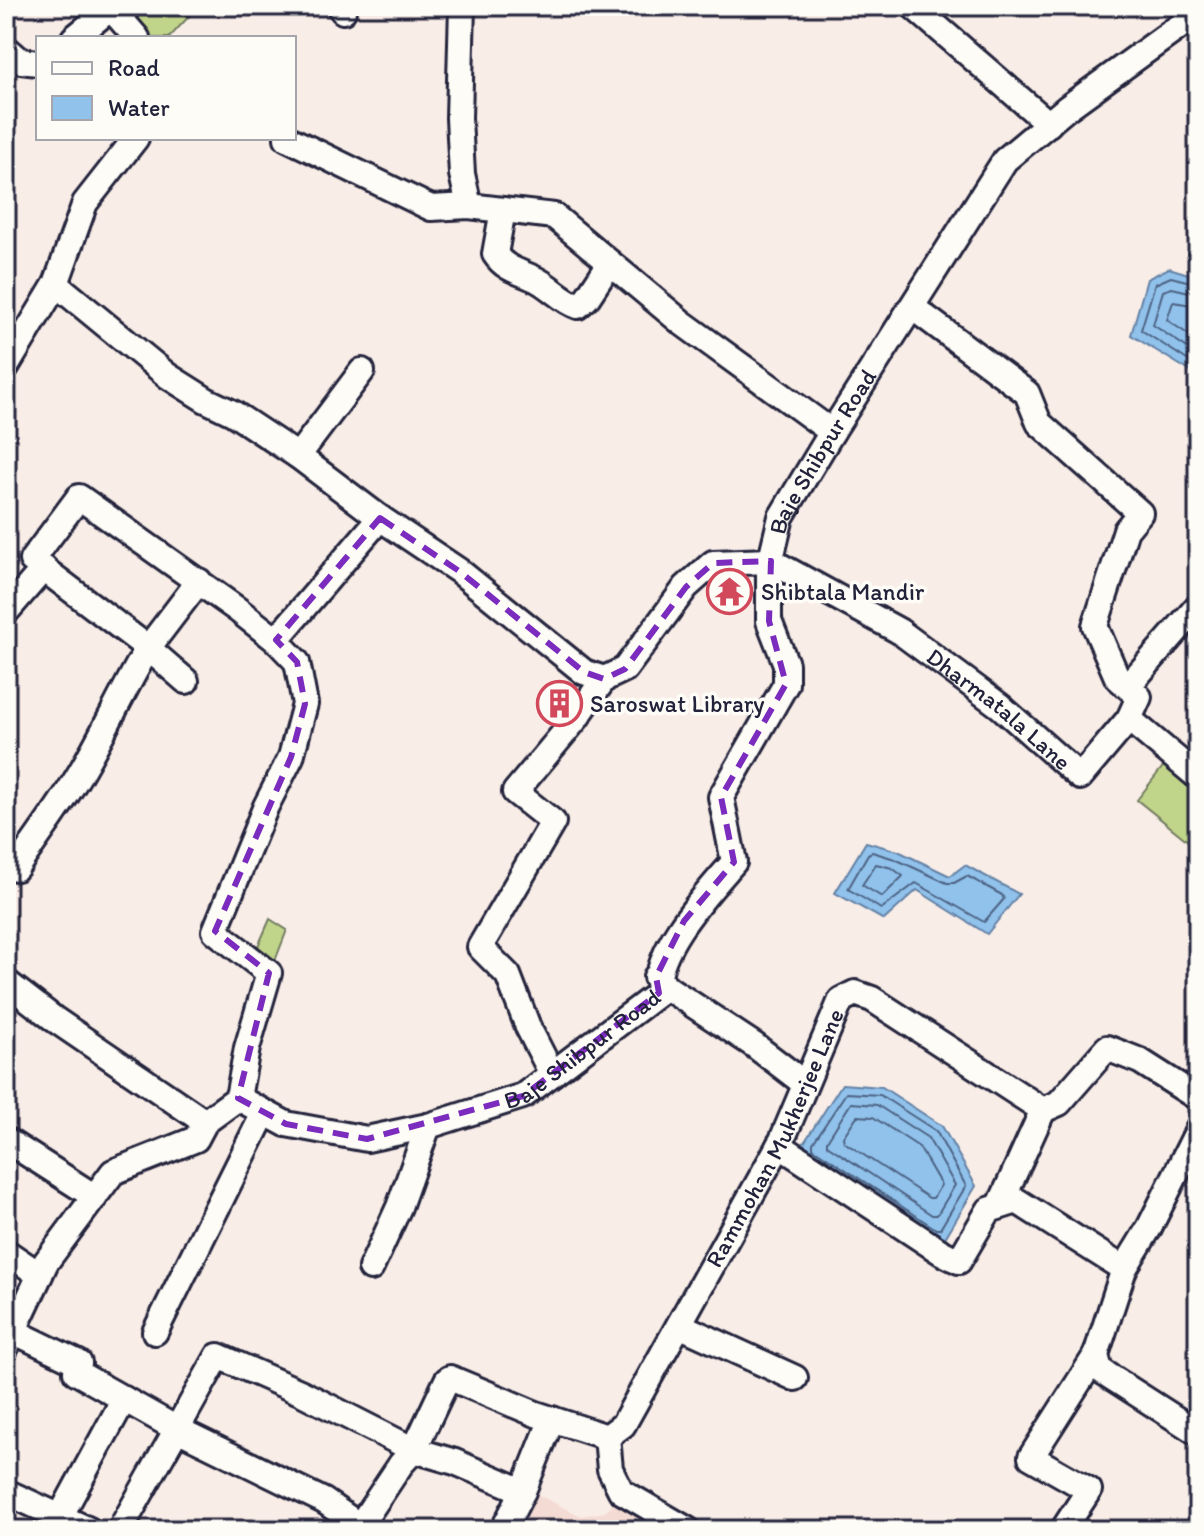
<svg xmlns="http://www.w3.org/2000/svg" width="1204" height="1536" font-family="Itim,sans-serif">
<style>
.built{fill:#f4dbd3}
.green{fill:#c1d58a;stroke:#727c62;stroke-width:2}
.water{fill:#90c2ec;stroke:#6482a5;stroke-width:2}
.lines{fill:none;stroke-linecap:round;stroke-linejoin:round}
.shore{stroke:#4e6282;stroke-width:2}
.minor-casing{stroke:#22223b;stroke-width:30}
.minor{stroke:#fdfcf7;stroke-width:24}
.marked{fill:none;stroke:#7b2cbf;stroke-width:6;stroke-dasharray:16 10;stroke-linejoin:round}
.labels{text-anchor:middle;stroke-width:7;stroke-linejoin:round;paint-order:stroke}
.street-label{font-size:24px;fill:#22223b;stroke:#fdfcf7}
.poi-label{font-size:24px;fill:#22223b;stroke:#fdfcf7;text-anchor:start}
</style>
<rect width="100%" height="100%" fill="#f9ede7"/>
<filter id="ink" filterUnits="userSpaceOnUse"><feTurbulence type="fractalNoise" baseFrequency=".0125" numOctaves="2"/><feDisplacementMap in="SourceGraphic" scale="16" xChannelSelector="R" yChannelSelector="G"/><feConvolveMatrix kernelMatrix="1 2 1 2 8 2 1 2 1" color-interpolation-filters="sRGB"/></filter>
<g filter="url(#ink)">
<polygon class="built" points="534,1493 581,1516 605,1512 618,1499 671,1530 538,1530 519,1520"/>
<g class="green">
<polygon points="121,6 183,6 192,13 169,38 151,38"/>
<polygon points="1172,755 1198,783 1198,842 1194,846 1137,800"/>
<polygon points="270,919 287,930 273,966 255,953"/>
</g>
<g class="water">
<polygon points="1169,268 1198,277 1198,376 1131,335 1147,279"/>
<polygon points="866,842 898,851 950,876 965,865 1019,894 987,934 917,890 884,920 835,893"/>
<polygon points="842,1084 882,1087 942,1126 976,1186 942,1243 800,1149"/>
</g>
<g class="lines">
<g class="shore">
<polyline points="1198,284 1171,277 1155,284 1141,330 1198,367"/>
<polyline points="1198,294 1172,288 1163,291 1153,325 1198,355"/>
<polyline points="1198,306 1173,302 1167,320 1198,341"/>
<polygon points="872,852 895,859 947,883 954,883 967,876 1002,895 1004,899 984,922 916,883 881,909 848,889 868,854"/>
<polygon points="876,864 892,868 903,876 882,897 862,885"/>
<polygon points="846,1093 880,1095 936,1131 966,1186 940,1229 936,1229 813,1148 813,1143"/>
<polygon points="851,1103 877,1105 928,1138 955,1185 937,1215 932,1215 827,1145 827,1141"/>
<polygon points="857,1116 873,1117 919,1147 941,1185 933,1198 929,1198 844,1142 843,1137"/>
</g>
<defs>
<g id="minor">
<polyline points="109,6 137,38"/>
<polyline points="339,6 343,11"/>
<polyline points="462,6 459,118 462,174 469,206"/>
<polyline points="913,6 1049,124"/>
<polyline points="74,38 111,8"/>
<polyline points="6,48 21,61 38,63"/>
<polyline points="287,138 431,208 469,206 554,216 681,322 832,432"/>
<path d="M503 210 495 254C506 271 523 272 539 281 553 289 563 301 578 306L587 298 610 263"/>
<path id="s1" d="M56 284 168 376 206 400 233 413 298 456 380 518 459 571 584 672 604 679 625 669 686 587 713 563 771 561 899 631 1000 706 1080 777 1129 719 1198 777"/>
<polyline points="912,307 1027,393 1039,423 1140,513 1126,530 1095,626 1117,677 1139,697 1129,719"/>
<polyline points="6,367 56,284 85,203 136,138"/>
<polyline points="298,456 362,371"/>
<polyline points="199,581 148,648 32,560 79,497 238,610 276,640 297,662 305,704 291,757 266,806 215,931 269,973 247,1048 238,1098"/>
<polyline points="6,612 44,568"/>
<polyline points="276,640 380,518"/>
<polyline points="1128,686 1198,606"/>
<path d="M16 868C37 837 60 807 79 775 104 733 123 690 148 648L186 681"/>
<polyline points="656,977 669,989 754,1045 805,1084"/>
<path id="s2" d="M6 982 54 1019 205 1122 238 1098 286 1124 367 1139 428 1126 523 1096 659 993C651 952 708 892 734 862L721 797 786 684V664L769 621V567L781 517 832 432 1005 160 1067 108 1198 13"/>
<polyline points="552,1074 528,1027 508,975 480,947 553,822 515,792 575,720 604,679"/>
<polyline points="6,1140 95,1197"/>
<polyline points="779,1145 941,1252 959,1261 989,1210 1017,1201 1124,1269 1149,1228 1198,1130"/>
<polyline points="1000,1205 1043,1110"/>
<polyline points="6,1252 40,1275"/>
<polyline points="371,1268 399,1207 428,1126"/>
<polyline points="1124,1269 1096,1355 1100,1370 1198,1433"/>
<polyline points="679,1325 795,1378"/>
<path id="s3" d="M13 1331 79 1363 76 1372 177 1429 218 1356 302 1393 414 1450 447 1380 450 1378 536 1414 607 1437 623 1425 782 1140 841 1000 855 993 872 999 1043 1110 1059 1103 1107 1048 1140 1061 1198 1098"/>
<polyline points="155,1332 264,1113"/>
<polyline points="6,1347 46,1262 113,1172 196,1139 205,1122"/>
<polyline points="607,1437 610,1469 621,1491 688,1530"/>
<polyline points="6,1492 89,1530"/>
<polyline points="60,1517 124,1399"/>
<polyline points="120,1530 177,1429 324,1501 360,1526"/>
<polyline points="357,1530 401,1464 414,1450 455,1462 523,1491 552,1419"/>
<polyline points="503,1530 523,1491"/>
<polyline points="1063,1530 1089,1490 1031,1457 1096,1355"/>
</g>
</defs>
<use href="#minor" class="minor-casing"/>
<use href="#minor" class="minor"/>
</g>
</g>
<path class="marked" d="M380 518 459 571 584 672 604 679 625 669 686 587 713 563 771 561 769 621 786 684 721 797 734 862 684 921 656 977 659 993 523 1096 367 1139 286 1124 238 1098 269 973 215 931 291 757 305 704 297 662 276 640Z"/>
<defs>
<symbol id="temple-ring" viewBox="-11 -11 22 22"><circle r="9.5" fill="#fdfcf7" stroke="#d1495b" stroke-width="1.5"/><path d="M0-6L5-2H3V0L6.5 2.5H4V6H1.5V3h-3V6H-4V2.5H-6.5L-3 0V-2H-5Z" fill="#d1495b"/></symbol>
<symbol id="building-ring" viewBox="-11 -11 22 22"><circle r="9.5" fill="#fdfcf7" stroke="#d1495b" stroke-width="1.5"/><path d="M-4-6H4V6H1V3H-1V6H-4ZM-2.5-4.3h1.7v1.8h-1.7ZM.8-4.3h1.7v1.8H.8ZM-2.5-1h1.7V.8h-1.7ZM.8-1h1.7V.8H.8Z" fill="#d1495b"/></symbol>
</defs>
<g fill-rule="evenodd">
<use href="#temple-ring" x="704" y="566" width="51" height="51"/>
<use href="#building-ring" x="534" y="678" width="51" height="51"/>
</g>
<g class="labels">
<g class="street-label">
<text dy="8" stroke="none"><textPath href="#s2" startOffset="1354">Baje Shibpur Road</textPath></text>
<text dy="8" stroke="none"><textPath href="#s1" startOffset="1170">Dharmatala Lane</textPath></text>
<text dy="8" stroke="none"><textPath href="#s2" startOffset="658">Baje Shibpur Road</textPath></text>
<text dy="8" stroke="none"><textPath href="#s3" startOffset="1094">Rammohan Mukherjee Lane</textPath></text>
</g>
<g class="poi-label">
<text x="761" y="600">Shibtala Mandir</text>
<text x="590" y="712">Saroswat Library</text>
</g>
</g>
<rect width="1204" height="1536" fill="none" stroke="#fdfcf7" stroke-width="32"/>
<rect x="16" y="16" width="1172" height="1504" fill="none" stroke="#22223b" stroke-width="3" filter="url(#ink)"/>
<rect x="36" y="36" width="260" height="104" fill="#fdfcf7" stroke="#a5a5ac" stroke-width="2"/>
<rect x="52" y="62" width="40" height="12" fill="#fdfcf7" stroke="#a5a5ac" stroke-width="2"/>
<text x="108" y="76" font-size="24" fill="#22223b">Road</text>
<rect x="52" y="96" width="40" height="24" fill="#90c2ec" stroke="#a5a5ac" stroke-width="2"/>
<text x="108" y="116" font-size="24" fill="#22223b">Water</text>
</svg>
